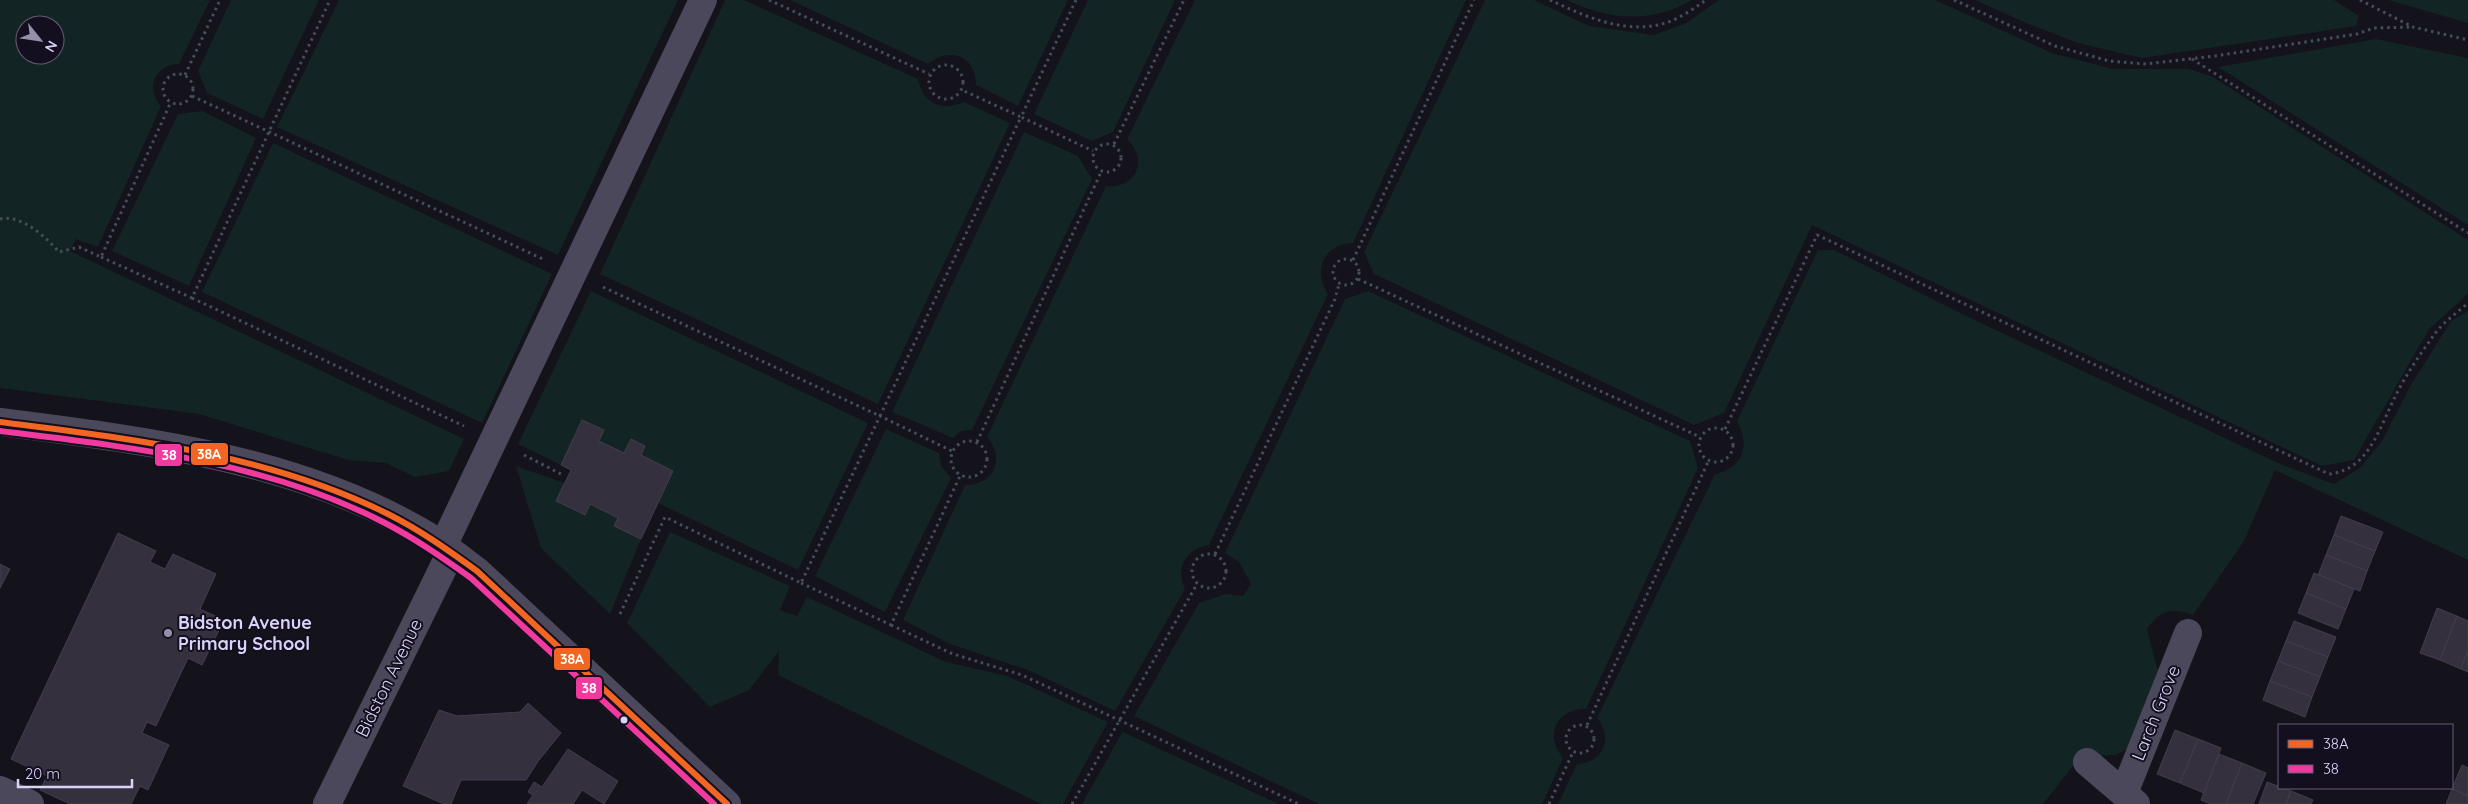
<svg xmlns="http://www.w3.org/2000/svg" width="2468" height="804" font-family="Quicksand,sans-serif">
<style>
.green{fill:#132425;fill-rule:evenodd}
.building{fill:#34303d;stroke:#423e4d}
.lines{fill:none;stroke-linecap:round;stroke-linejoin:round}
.path{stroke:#464e59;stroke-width:3;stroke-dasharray:2.5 4;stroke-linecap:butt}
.minor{stroke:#4a485a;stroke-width:28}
.bus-1-casing{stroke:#130f1e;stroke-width:10}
.bus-2-casing{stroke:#130f1e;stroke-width:10}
.bus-1{stroke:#f26522;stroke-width:6}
.bus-2{stroke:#f13a9d;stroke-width:6}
.poi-dot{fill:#958fab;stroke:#130f1e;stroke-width:2}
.bus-dot{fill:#dad3f9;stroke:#130f1e;stroke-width:2}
.labels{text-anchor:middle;stroke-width:4;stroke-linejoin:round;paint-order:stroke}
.poi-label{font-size:18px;font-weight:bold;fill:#dad3f9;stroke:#130f1e;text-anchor:start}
.street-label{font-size:18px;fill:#dad3f9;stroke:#130f1e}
.line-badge{stroke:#130f1e;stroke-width:2}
.badge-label{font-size:14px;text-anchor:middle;font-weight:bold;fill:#fff}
</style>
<rect width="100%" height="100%" fill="#14121a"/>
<g class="green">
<path d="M0 0H210L179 64C155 65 145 88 161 106L98 247 76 239 70 251 464 439 449 471 415 477 386 463 348 460 199 414 0 388ZM25 25H55V55H25Z"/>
<polygon points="231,0 319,0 263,119 207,93 198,71"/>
<polygon points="339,0 678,0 558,255 277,127"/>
<path d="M725 0H744L918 79C923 103 941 112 964 102L1010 123 878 404 600 274Z"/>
<path d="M790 0H1068L1018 106 976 85C976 56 950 46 928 64Z"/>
<polygon points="1088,0 1175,0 1113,132 1092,141 1034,114"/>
<path d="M1195 0H1466L1353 243C1324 244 1312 271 1328 294L1209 545C1186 549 1175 567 1185 589L1115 711 1028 670 950 644 903 620 965 485C994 485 1006 459 987 437L1106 186C1136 189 1149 160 1127 139Z"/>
<polygon points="1485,0 1534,0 1589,26 1654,35 1686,23 1719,0 1935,0 2052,53 2113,69 2189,69 2213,77 2468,240 2468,294 2429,329 2354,460 2322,466 1812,225 1724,413 1694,425 1374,274 1364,252"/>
<path d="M1567 0H1692C1652 24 1607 20 1567 0Z"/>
<polygon points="1975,0 2334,0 2359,16 2356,26 2142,58 2078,43 2026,23"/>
<polygon points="2388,0 2468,0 2468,23"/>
<polygon points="2376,39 2468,58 2468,225 2218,67"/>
<polygon points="202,111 256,138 189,286 112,251 178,114"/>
<polygon points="1024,132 1078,156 1092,179 972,430 961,431 953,438 892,412"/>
<polygon points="273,143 552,274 482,423 202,292"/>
<path d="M1818 250H1834L1964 315 2280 464 2334 484 2360 468 2382 441 2409 388 2451 321 2468 311V560L2275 470 2244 541 2193 615C2171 608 2161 609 2147 629L2159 675 2134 746 2115 755 2081 756 2043 804H1558L1577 764C1603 763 1614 738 1597 718L1715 474C1742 469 1751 445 1737 421Z"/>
<polygon points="591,291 868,423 798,570 658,503 641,455 645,446 631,439 624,453 599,441 604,430 582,420 561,465 518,444"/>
<path d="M1368 291 1690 441 1698 468 1586 709C1556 709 1544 735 1563 758L1542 804H1319L1134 716 1199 603 1225 594 1243 596 1251 584 1239 562 1225 553 1345 299Z"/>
<polygon points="886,429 939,453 941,466 951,478 885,612 815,576"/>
<polygon points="516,466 565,483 556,501 585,515 590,504 618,518 614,526 641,539 610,614 541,548"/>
<polygon points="670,532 790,586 780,610 797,616 807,597 946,662 1007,676 1108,722 1063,804 1041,804 778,675 779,651 749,690 710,707 627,623"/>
<polygon points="1123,731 1123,732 1279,804 1082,804"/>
</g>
<g class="building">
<polygon points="582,420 604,430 599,441 624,453 631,439 645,446 641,455 673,471 641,539 614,526 618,518 590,504 585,515 556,501 571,470 561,465"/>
<polygon points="2341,516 2383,532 2375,551 2334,535"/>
<polygon points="118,533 156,551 150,562 165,569 173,554 216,574 200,609 224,620 202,665 188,658 156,726 147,722 142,733 169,745 148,790 140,786 131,804 70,804 40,790 47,776 11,759"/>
<polygon points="2334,535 2375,551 2367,571 2326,555"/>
<polygon points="2326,555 2367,571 2360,591 2318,575"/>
<polygon points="0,564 10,569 0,588"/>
<polygon points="2314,573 2354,589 2346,609 2306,593"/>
<polygon points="2306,593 2346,609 2338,629 2298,613"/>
<polygon points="2437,608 2457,616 2440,660 2420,653"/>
<polygon points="2457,616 2468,621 2468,650 2461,669 2440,660"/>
<polygon points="2294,621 2336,637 2328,657 2286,641"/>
<polygon points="2286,641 2328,657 2320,677 2278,661"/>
<polygon points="2468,650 2468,672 2461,669"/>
<polygon points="2278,661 2320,677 2312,697 2270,681"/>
<polygon points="2270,681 2312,697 2305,717 2263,700"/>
<polygon points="528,703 561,733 539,760 526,780 461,780 451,804 444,804 403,786 439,710 457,716 520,712"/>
<polygon points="2175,730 2198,739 2180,783 2157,774"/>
<polygon points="2198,739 2221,748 2204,793 2180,783"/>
<polygon points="568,749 618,781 604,804 582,790 573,804 527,804 533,795 528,792 534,782 542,787"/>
<polygon points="2219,754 2242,763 2226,804 2210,804 2201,800"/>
<polygon points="2242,763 2266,773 2253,804 2226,804"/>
<polygon points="2462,765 2468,768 2468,796 2452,789"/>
<polygon points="2267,782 2291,791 2286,804 2259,804"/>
<polygon points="2452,789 2468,796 2468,804 2446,804"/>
<polygon points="2291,791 2313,800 2311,804 2286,804"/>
</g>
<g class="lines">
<g class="path">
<polyline points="769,0 929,74"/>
<polyline points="1076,0 1021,117 1093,151"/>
<path d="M1550 0C1584 16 1623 34 1662 24 1678 20 1693 9 1706 0"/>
<polyline points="1954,0 2055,46 2109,61 2146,64 2215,56 2357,34 2374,28 2413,27"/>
<polyline points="2360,0 2413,27 2468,40"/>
<polyline points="2192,59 2468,233"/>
<circle cx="946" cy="82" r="17"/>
<circle cx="178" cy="89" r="15"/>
<polyline points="185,75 220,0"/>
<polyline points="192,96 543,259"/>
<circle cx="1107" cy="158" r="14"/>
<polyline points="1114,144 1184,0"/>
<path d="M0 219C21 214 46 237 59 252L79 247 101 257 170 104"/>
<polyline points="101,257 192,298 330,0"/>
<circle cx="1346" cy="272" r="13"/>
<polyline points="1353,260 1474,0"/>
<polyline points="1358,279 1700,437"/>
<polyline points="603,287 880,416 1021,117 962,90"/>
<polyline points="192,298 464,426"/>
<circle cx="1716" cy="445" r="17"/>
<path d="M1725 429 1817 235 2329 474C2370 470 2380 425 2397 393 2407 373 2421 353 2434 335 2442 323 2457 313 2468 303"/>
<circle cx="969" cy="459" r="18"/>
<polyline points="977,442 1101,172"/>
<polyline points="524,455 561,474"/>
<circle cx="1209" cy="571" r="17"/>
<polyline points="1215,554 1335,299 1339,284"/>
<polyline points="801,583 891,625 960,476"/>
<polyline points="620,614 665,517 801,583 880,416 952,451"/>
<polyline points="891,625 953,654 1022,675 1299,804"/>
<circle cx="1580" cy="739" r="14"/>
<polyline points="1587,725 1708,462"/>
<polyline points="1072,804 1197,584"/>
<polyline points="1549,804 1573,752"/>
</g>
<g class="minor">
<path d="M0 422C150 441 307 460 438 542 452 551 464 562 477 571L727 804"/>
<polyline points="443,546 703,0"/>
<polyline points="2087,762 2136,804"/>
<polyline points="0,790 30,804"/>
<polyline points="2124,793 2188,633"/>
<polyline points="327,804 451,552"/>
</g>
<defs>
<path id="bus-1" d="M0 422C131 439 268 454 388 514 420 530 448 550 477 571L727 804"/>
<path id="bus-2" d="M0 431C129 447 268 462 385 523 416 539 443 558 471 578L714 804"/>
</defs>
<use href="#bus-1" class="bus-1-casing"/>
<use href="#bus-2" class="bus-2-casing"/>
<use href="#bus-1" class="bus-1"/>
<use href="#bus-2" class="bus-2"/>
</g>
<circle class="poi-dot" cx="168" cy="633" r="5"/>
<circle class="bus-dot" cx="624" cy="720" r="4.5"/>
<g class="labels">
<g class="poi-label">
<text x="178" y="629">Bidston Avenue<tspan x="178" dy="21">Primary School</tspan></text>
</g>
<g class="street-label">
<text transform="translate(389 678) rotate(-64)" y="6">Bidston Avenue</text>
<text transform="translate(2156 713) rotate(-68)" y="6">Larch Grove</text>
</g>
</g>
<g class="line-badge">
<rect x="190" y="442" width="39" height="24" rx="5" fill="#f26522"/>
<rect x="154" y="443" width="29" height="24" rx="5" fill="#f13a9d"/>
<rect x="553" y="647" width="38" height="24" rx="5" fill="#f26522"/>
<rect x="575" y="676" width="28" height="24" rx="5" fill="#f13a9d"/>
</g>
<g class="badge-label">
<text x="209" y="459">38A</text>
<text x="169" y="460">38</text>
<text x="572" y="664">38A</text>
<text x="589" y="693">38</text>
</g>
<rect x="2278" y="724" width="175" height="65" fill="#130f1e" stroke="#635d76"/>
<rect x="2288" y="740" width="25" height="8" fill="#f26522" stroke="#635d76"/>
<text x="2323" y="749" font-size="15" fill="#dad3f9">38A</text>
<rect x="2288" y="765" width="25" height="8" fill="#f13a9d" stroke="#635d76"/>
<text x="2323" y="774" font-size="15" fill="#dad3f9">38</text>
<g transform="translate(40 40) rotate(120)"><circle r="24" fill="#130f1e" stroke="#635d76"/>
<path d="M0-4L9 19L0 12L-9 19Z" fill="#958fab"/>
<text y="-8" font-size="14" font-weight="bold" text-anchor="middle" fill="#dad3f9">N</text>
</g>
<path d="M18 779v8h114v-8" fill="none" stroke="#dad3f9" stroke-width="2.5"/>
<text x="25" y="779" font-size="15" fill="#dad3f9" stroke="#130f1e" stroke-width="4" paint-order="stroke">20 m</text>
</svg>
